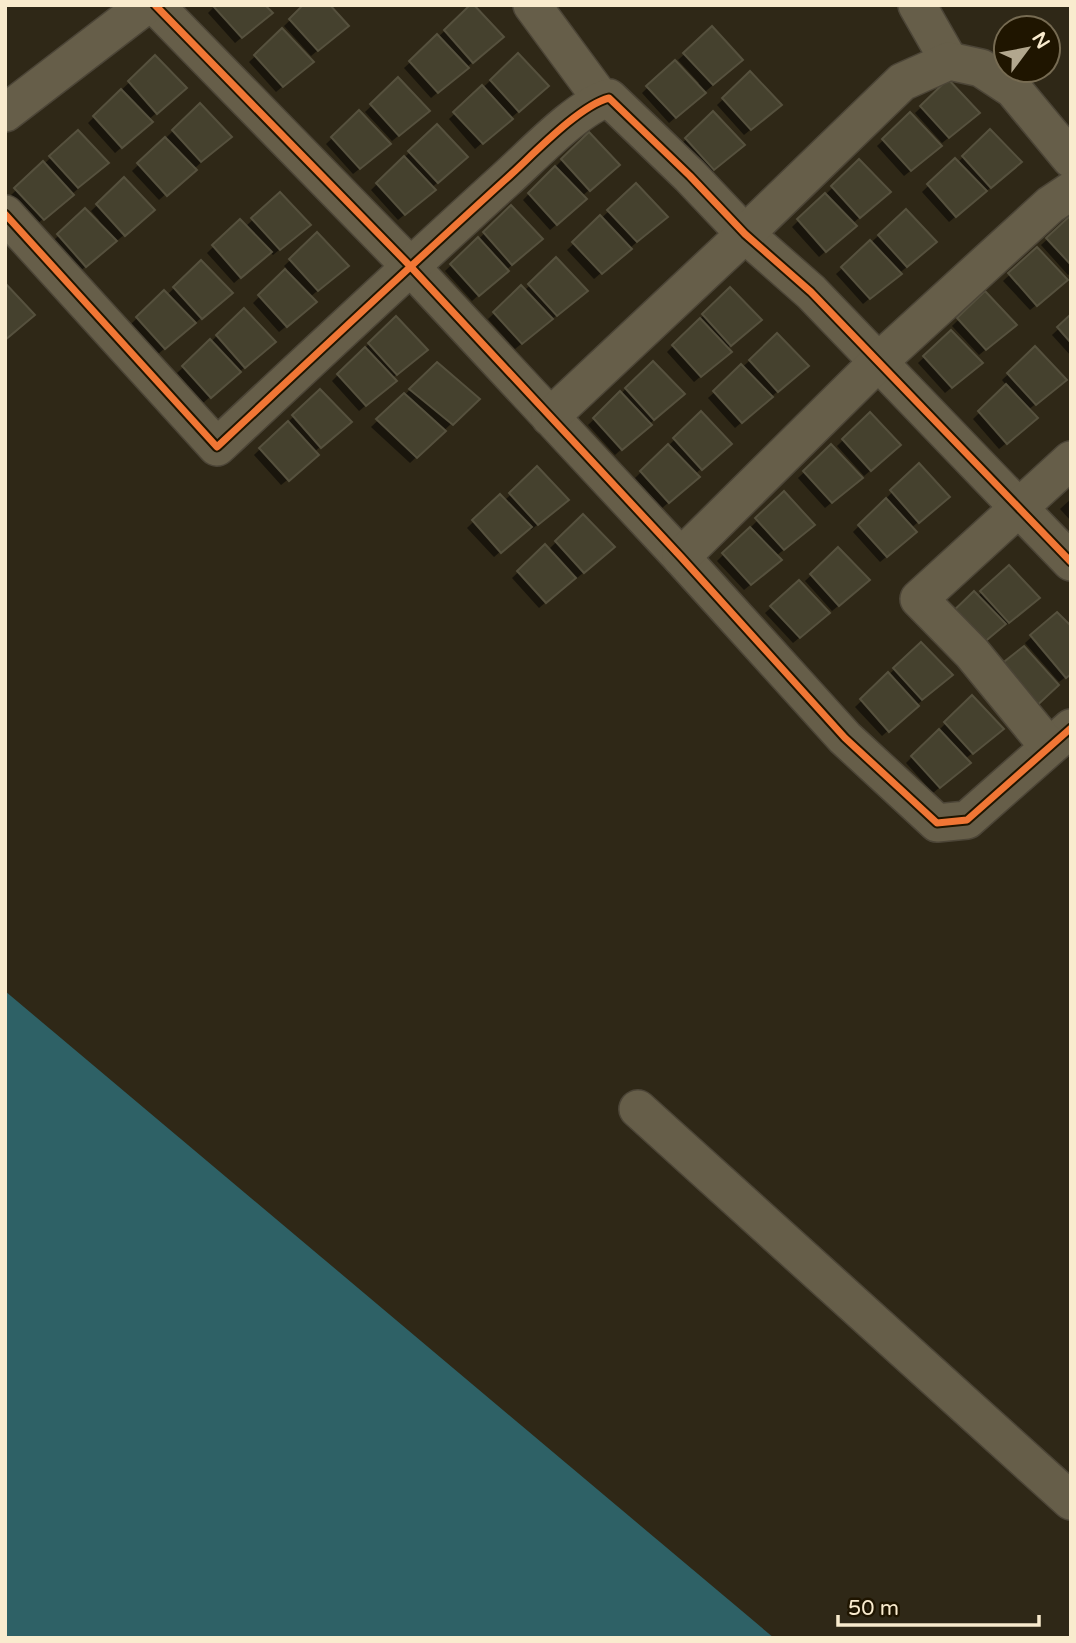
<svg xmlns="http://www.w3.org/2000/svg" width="1076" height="1643" font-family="'Varela Round',sans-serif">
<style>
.water{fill:#2e6166}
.shadow{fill:#0007}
.building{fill:#45412e;stroke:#56513e;stroke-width:2}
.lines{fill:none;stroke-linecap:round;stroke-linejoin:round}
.minor-casing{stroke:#4c4537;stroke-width:40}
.minor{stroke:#665e49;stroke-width:37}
.cycleway-casing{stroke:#1f1500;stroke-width:11}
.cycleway{stroke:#f07635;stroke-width:7}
</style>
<rect width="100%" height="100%" fill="#2f2817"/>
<polygon class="water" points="5,991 774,1638 5,1638"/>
<g class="shadow">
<polygon points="216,5 272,5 267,9 264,19 235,43 208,13"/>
<polygon points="306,5 340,32 311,56 284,26"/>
<polygon points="472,6 495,43 431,98 404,68"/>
<polygon points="712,29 735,66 669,123 642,93 674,62 697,85 699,83 678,60"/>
<polygon points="282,31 305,68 276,92 249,62"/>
<polygon points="518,55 541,92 475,149 449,119"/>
<polygon points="155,57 179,94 148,120 144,128 115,153 88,123"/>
<polygon points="750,74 773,111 744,135 717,105"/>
<polygon points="398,80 421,117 392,141 365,112"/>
<polygon points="948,82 972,119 942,143 915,113"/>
<polygon points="359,113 383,150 353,174 326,144"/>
<polygon points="713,114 737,151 707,175 680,145"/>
<polygon points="910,115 934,152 904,176 877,146"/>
<polygon points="173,131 223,143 159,200 132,171"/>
<polygon points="78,132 101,169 36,225 10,196"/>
<polygon points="990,132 1014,168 949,222 922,192 955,160 958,162"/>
<polygon points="410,152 459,164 431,188 427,196 398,220 371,190"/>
<polygon points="562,160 612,171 582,196 579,205 550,230 523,200"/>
<polygon points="859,162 882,198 852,224 848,232 819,257 792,227"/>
<polygon points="124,180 147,216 79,272 52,242 85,210 97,222 99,220 91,211"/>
<polygon points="636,186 659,223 594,279 567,250"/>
<polygon points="280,194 302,231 273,255 270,252 234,283 207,253 240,221 245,227"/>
<polygon points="511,208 534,245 472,301 445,271"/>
<polygon points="906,211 929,248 863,304 836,274"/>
<polygon points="1071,218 1071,273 1068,275 1041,245"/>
<polygon points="317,235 340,272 310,297 309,308 279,332 253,303 287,269 284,266"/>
<polygon points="1037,249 1060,286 1030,310 1003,281"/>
<polygon points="556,260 579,297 515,349 488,319 521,288 524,291"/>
<polygon points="201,262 224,299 158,354 131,324 164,292 167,295"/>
<polygon points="730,289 753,326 726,349 723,358 694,382 667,352"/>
<polygon points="985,294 1008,331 979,355 952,326"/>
<polygon points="244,311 267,348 203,403 177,373"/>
<polygon points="1071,317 1071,356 1052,335"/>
<polygon points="951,332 974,369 945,393 918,363"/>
<polygon points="777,336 800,372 735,428 708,398"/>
<polygon points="369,344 420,356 392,378 388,387 359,411 332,381"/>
<polygon points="1035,349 1058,386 1028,410 1029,424 999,449 973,419 1007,386 1002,380"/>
<polygon points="653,363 676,400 615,455 588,425"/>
<polygon points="437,364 477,399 410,463 371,427"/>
<polygon points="320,391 343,428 314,452 311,461 281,485 254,455"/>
<polygon points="701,414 724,450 695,474 692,483 662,508 635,478"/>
<polygon points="870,414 893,451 864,476 837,446"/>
<polygon points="831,447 854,484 825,508 798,478"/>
<polygon points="918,466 941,503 911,528 909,538 880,562 853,532"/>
<polygon points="537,469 560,506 531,530 529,527 494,557 467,528 500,496 504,501"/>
<polygon points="784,494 807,531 776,556 773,566 744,590 717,561"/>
<polygon points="1071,499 1071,521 1060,509"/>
<polygon points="583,516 607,553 577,578 576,576 539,608 512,578 545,547 548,550"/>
<polygon points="838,550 861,587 832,611 805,581"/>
<polygon points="1008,567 1032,604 1002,628 978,596"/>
<polygon points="799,582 822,619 793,643 765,613"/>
<polygon points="1057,614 1071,673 1059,682 1025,643"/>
<polygon points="921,644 944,681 882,736 855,707"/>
<polygon points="972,697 995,735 965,759 962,769 933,793 906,763"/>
</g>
<g class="building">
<polygon points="265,5 273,13 242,38 213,6"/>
<polygon points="303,5 330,5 349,26 318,51 289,19"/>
<polygon points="470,5 474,5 504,37 473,63 444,30"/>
<polygon points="712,26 743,60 713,85 683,53"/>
<polygon points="282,28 314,62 283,87 254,55"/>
<polygon points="437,34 469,68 438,93 409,61"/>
<polygon points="518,53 549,86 519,112 490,80"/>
<polygon points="155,55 187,88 157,114 128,81"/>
<polygon points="675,60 706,93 676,118 646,86"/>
<polygon points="750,71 782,105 751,130 722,98"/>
<polygon points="398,77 430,111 399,136 370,104"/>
<polygon points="948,79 980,113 949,138 920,106"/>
<polygon points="482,85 513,119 483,144 453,112"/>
<polygon points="121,89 153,122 122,148 93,116"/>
<polygon points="200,103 232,137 201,162 172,130"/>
<polygon points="359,110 391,144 360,169 331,137"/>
<polygon points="713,111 745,145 714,170 685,138"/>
<polygon points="910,112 942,146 911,171 882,139"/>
<polygon points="437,124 468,157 438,183 408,151"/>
<polygon points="990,129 1022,162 991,188 962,156"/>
<polygon points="78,130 109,163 78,188 49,156"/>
<polygon points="589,132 620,165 590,191 561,159"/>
<polygon points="165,137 197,170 167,196 137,163"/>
<polygon points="404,156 436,190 405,215 376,183"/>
<polygon points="955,158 987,191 956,217 927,184"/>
<polygon points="859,159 891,192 860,218 831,186"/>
<polygon points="43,161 74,195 44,220 14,188"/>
<polygon points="555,166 587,199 557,225 528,193"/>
<polygon points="124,177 155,210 125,236 96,204"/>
<polygon points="636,183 668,217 637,242 607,210"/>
<polygon points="280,192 311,225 280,250 251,218"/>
<polygon points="825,193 857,226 826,252 797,219"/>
<polygon points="511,205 543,239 512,265 483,232"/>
<polygon points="85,208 117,241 86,267 57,234"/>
<polygon points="906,209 937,242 907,267 878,235"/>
<polygon points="600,215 632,249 602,274 572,242"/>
<polygon points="1071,215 1071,265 1046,238"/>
<polygon points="240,219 272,252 241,278 212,245"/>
<polygon points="317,232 349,266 318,291 289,259"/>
<polygon points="478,237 509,271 479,296 450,264"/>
<polygon points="870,240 902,274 870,299 841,267"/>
<polygon points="1037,247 1068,280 1037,306 1008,273"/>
<polygon points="556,257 588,291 557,316 528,284"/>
<polygon points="201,260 233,293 202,319 173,287"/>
<polygon points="285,269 317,302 287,327 258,295"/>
<polygon points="5,283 35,315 5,340"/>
<polygon points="521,285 553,319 522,344 493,312"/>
<polygon points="730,287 762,320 731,346 702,314"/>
<polygon points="164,290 196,323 165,349 136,317"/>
<polygon points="985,291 1017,325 986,350 957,318"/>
<polygon points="244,308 276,342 245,368 216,335"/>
<polygon points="1071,314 1071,343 1057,327"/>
<polygon points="396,316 428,350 397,375 368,343"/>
<polygon points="700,318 732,352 701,377 672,345"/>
<polygon points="951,330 983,363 952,388 923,356"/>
<polygon points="777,333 809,366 778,392 749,360"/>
<polygon points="210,339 241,372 211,398 182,366"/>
<polygon points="1035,346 1067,380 1036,405 1007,373"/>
<polygon points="365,347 397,381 366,406 337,374"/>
<polygon points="653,361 685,394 654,420 625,388"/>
<polygon points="437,362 480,399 453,425 409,389"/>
<polygon points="741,364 773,397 742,423 713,391"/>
<polygon points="1006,384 1038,418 1007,444 978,411"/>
<polygon points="320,389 352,422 321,448 292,415"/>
<polygon points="620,391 652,425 622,450 593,418"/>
<polygon points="404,393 446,431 417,458 376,419"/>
<polygon points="701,411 732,444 702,470 673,438"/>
<polygon points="870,412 901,445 871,471 842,439"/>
<polygon points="288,421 319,455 289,481 259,448"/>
<polygon points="668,444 700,477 669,503 640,471"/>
<polygon points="831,444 863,478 832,503 803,471"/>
<polygon points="919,463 950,497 919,523 890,490"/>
<polygon points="537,466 569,500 538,525 509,493"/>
<polygon points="784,491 815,525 784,550 755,518"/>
<polygon points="500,494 532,527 501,553 472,520"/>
<polygon points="886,498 917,532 887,557 858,525"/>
<polygon points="583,514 615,547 584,573 555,541"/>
<polygon points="750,527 782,560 751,585 722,553"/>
<polygon points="545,544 576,578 546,603 517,571"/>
<polygon points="838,547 870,580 839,606 810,574"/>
<polygon points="1009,565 1040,598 1009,623 980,591"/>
<polygon points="799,580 830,613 800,638 770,606"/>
<polygon points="974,591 1006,624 976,649 947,617"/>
<polygon points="1057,612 1071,626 1071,674 1066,678 1030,635"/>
<polygon points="921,642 953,675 922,700 893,668"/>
<polygon points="1024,646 1059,685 1031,711 995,669"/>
<polygon points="888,672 919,706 889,732 860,699"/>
<polygon points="972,695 1004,729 973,754 944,722"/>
<polygon points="939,729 971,763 940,788 911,756"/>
</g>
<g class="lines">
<defs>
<g id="minor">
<polyline points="155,5 410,266 681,557 845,738 937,823 967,820 1071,728"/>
<polyline points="532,5 602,100"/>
<polyline points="917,5 949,61"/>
<polyline points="5,113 146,5"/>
<path d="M5 214 217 447C312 358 408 268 505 180 530 158 578 106 609 98L690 176 745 234 811 292 1071 562"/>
<polyline points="550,417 745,234 902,82 949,61 981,68 1013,89 1071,159"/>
<polyline points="681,557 877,363 1050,205 1071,191"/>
<polyline points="1049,747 972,653 919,599 1071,460"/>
<polyline points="638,1109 1071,1501"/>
</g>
</defs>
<use href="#minor" class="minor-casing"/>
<use href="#minor" class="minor"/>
<defs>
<g id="cycleway">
<polyline points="155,5 410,266 681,557 845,738 937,823 967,820 1071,728"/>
<path d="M5 214 217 447C312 358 408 268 505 180 530 158 578 106 609 98L690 176 745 234 811 292 1071 562"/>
</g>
</defs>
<use href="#cycleway" class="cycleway-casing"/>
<use href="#cycleway" class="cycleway"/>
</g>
<rect width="1076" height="1643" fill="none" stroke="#f9ebce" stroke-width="14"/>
<g transform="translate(1027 49) rotate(58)"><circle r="33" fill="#1f1500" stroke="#766b52" stroke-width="2"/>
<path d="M0-5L12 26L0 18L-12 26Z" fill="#b2a78e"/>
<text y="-10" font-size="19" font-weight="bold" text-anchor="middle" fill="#f9ebce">N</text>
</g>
<path d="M838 1615v10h201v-10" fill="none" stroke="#f9ebce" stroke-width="3.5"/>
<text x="848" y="1615" font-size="21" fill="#f9ebce" stroke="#1f1500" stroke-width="5" paint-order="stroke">50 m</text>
</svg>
